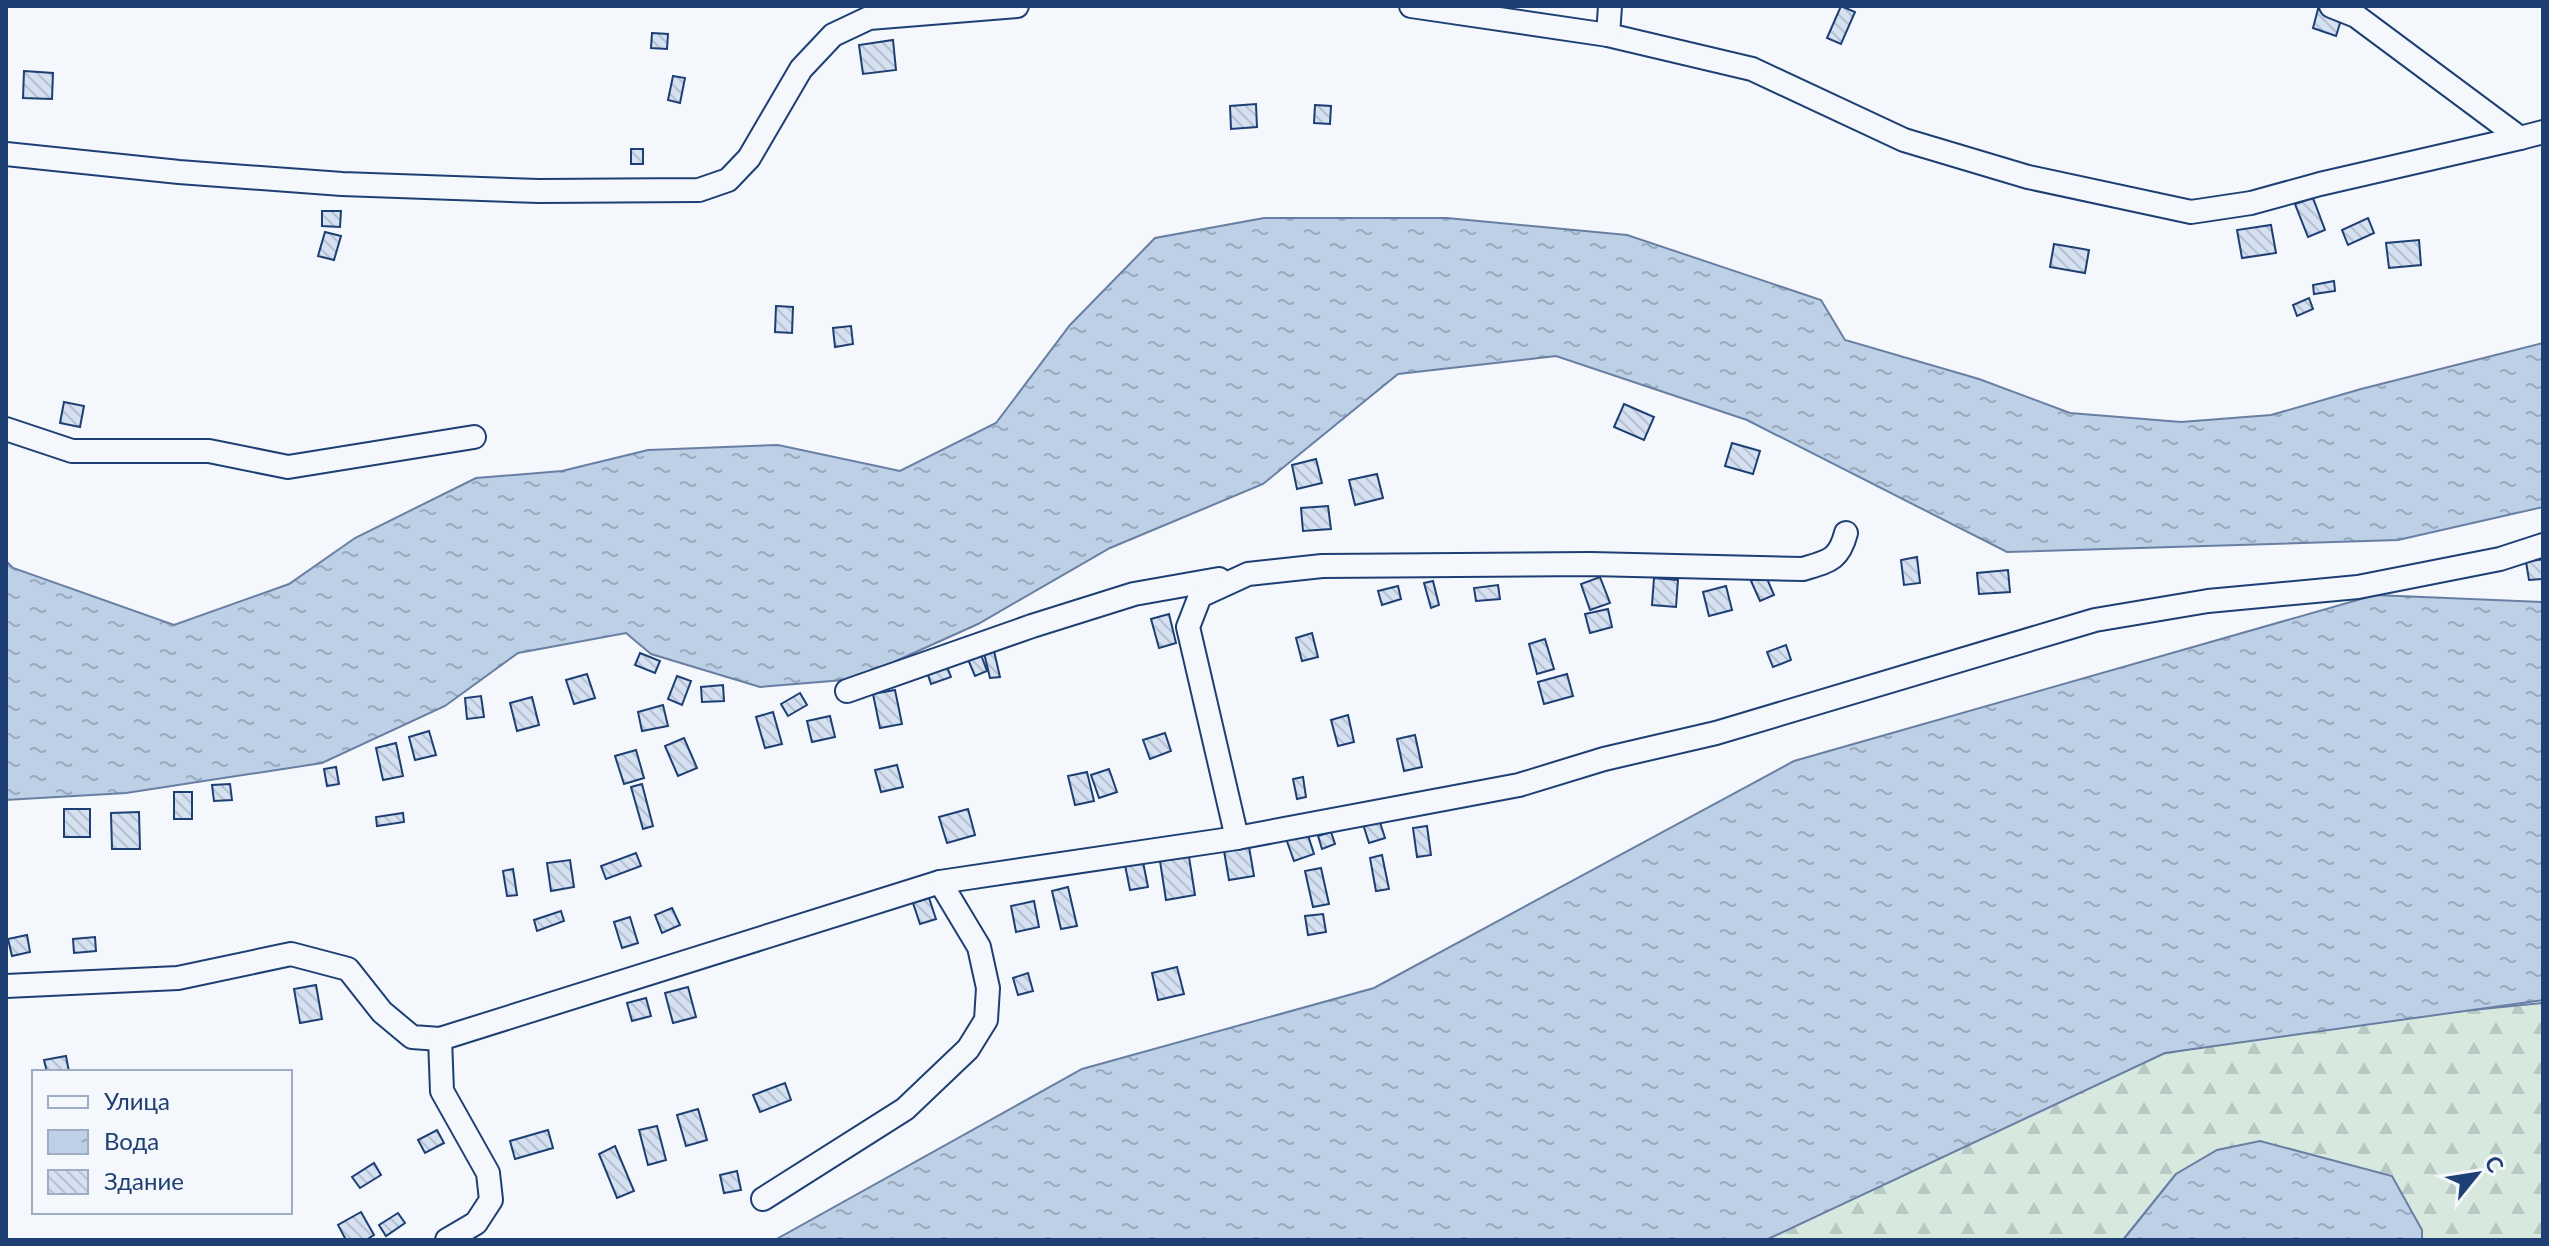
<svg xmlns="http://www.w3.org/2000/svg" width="2549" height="1246" font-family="Lato,sans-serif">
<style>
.forest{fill:url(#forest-firs);stroke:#687fa3;stroke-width:2}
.water{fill:url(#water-ripples);stroke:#687fa3;stroke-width:2}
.building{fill:url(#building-back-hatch);stroke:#1d3f73;stroke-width:2}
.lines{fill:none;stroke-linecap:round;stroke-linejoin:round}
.minor-casing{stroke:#1d3f73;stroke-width:26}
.minor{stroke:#f4f7fb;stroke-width:22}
</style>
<defs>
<pattern id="forest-firs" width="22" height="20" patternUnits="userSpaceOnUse" patternTransform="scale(2)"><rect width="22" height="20" fill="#d7e8df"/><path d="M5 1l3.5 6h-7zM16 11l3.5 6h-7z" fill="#b8c8c3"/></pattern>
<pattern id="water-ripples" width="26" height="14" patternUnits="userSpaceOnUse" patternTransform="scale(2)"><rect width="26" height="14" fill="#bed0e5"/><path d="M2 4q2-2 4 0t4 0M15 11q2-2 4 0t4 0" fill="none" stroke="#9aaabe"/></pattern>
<pattern id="building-back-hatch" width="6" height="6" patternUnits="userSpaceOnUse" patternTransform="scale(2)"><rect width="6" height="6" fill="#d5e0f0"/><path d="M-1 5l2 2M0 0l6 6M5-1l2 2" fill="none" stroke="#b6c1d1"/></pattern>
</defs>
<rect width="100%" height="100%" fill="#f4f7fb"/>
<polygon class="forest" points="2543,1003 2543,1240 2422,1240 2422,1230 2176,1174 2123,1240 1589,1240 2165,1053 2373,1020"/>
<g class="water">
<polygon points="1264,218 1447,218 1627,235 1821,300 1845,340 1979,379 2070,413 2181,422 2271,415 2361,389 2543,343 2543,507 2398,540 2007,552 1747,420 1556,356 1398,374 1263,484 1110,548 978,624 856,679 760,687 651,654 626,633 518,653 445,706 322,763 126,793 6,800 6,561 13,568 174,625 289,584 355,538 476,478 562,471 648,450 778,445 900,471 996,423 1070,325 1155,238"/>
<polygon points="2375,595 2543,602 2543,1000 2165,1053 1766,1240 775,1240 1082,1069 1374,988 1794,761"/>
<polygon points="2260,1141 2392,1176 2422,1230 2422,1240 2123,1240 2176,1174 2217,1150"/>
</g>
<g class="building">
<polygon points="1841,6 1855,12 1841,44 1827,38"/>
<polygon points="2318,9 2342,17 2336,36 2313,28"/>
<polygon points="652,33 668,34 667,49 651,48"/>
<polygon points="893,40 896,70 863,74 859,45"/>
<polygon points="24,71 53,73 52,99 23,98"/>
<polygon points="673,76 685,78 680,103 668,100"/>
<polygon points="1256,104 1257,127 1231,129 1230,106"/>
<polygon points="1315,105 1331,106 1330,124 1314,123"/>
<rect x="631" y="149" width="12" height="15"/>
<polygon points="2313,198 2325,230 2308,237 2295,204"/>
<polygon points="322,211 341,211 340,227 322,226"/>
<polygon points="2368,218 2374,233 2348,245 2342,230"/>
<polygon points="2271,225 2276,253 2242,258 2237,230"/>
<polygon points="325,232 341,236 334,260 318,256"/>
<polygon points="2419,240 2421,265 2389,268 2386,243"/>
<polygon points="2054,244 2089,250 2085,273 2050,267"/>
<polygon points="2334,281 2335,291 2314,294 2313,285"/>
<polygon points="2309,298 2313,309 2297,316 2293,305"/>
<polygon points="776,306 793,307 792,333 775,332"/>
<polygon points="851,326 853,344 835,347 833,328"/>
<polygon points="64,402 84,406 80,427 60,423"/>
<polygon points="1624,404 1654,417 1644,440 1614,427"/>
<polygon points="1732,443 1760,451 1753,474 1725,466"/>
<polygon points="1316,459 1322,483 1297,489 1292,465"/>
<polygon points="1377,474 1383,498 1355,505 1349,480"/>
<polygon points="1328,506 1331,529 1303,531 1301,508"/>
<polygon points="1917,557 1920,583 1904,585 1901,560"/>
<polygon points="2543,559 2543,579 2529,580 2526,562"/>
<polygon points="2008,570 2010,592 1979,594 1977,573"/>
<polygon points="1765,574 1774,595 1760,601 1751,581"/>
<polygon points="1600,577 1610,603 1590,610 1581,584"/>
<polygon points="1654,578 1678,580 1676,607 1652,605"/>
<polygon points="1433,581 1439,605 1431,608 1424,583"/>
<polygon points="1498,585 1500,599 1476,601 1474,588"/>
<polygon points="1398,586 1401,599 1382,605 1378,591"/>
<polygon points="1726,586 1732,610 1709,616 1703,592"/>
<polygon points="1608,609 1612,627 1590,633 1585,614"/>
<polygon points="1169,614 1176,643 1159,648 1151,619"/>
<polygon points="1312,633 1318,657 1302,661 1296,638"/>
<polygon points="1545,639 1554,669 1537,674 1529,644"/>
<polygon points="1786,645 1791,660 1773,667 1767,652"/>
<polygon points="994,651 1000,677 990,678 984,653"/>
<polygon points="980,652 987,671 975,676 967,657"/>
<polygon points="640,653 660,661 655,673 635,665"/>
<polygon points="945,662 951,677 931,684 926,669"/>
<polygon points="587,674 595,698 574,704 566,680"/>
<polygon points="1567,674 1573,696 1544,704 1538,682"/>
<polygon points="677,676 691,681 682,705 668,699"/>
<polygon points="723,685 724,701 702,702 701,687"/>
<polygon points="895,690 902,724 880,728 873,694"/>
<polygon points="800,693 807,705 788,716 781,704"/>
<polygon points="481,696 484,717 467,719 465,698"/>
<polygon points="532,697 539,725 517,731 510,703"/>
<polygon points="663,705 668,726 642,731 638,712"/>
<polygon points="773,712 782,744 765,748 756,717"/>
<polygon points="1348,715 1354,742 1338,746 1331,720"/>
<polygon points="830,716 835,737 812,742 807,721"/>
<polygon points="429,731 436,755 415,760 409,737"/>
<polygon points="1165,733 1171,751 1150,759 1143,740"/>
<polygon points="1415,735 1422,767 1404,771 1397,739"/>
<polygon points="684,738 697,768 678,776 665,746"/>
<polygon points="396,743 403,776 383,780 376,748"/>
<polygon points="636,750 644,778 624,784 615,756"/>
<polygon points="897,765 903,787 881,792 875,770"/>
<polygon points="336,767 339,784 327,786 324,769"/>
<polygon points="1109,769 1117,792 1099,798 1091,775"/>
<polygon points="1087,772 1094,801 1075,805 1068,776"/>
<polygon points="1303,777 1306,797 1297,799 1293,779"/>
<polygon points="230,784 232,800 214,801 212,785"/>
<polygon points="642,784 653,826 643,829 631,787"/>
<rect x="174" y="792" width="18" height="27"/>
<rect x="64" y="809" width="26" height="28"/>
<polygon points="968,809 975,835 947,843 939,817"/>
<polygon points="139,812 140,849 112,849 111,813"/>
<polygon points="403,813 404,822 377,826 376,817"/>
<polygon points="1378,816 1385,838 1369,843 1362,821"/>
<polygon points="1305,826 1314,854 1294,861 1284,833"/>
<polygon points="1427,826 1431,855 1417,857 1413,828"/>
<polygon points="1331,832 1335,844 1322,849 1318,836"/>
<polygon points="1248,841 1254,876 1229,880 1223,845"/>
<polygon points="636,853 641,866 606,879 601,866"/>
<polygon points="1382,855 1389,889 1376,891 1370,858"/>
<polygon points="1189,857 1195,895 1166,900 1160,861"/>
<polygon points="570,860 574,887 551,891 547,863"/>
<polygon points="1143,862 1148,887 1130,890 1125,865"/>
<polygon points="1321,868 1329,904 1313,907 1305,871"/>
<polygon points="513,869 517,895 507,896 503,871"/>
<polygon points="1068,887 1077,926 1061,929 1052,891"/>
<polygon points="929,898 936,919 920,924 913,903"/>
<polygon points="1034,901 1039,927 1016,932 1011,906"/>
<polygon points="672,908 680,925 662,933 655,915"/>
<polygon points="561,911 564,921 537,931 534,920"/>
<polygon points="1323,914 1326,932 1308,935 1305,916"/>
<polygon points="630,917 638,943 622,948 614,922"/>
<polygon points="27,935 30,952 12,956 8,939"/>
<polygon points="95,937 96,951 74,953 73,939"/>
<polygon points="1177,967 1184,994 1158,1000 1152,973"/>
<polygon points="1028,973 1033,991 1018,995 1013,978"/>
<polygon points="316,985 322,1019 300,1023 294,989"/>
<polygon points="688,987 696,1017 673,1023 665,993"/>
<polygon points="646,998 651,1016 632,1021 627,1003"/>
<polygon points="66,1056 69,1072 47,1072 44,1060"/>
<polygon points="785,1083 791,1100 760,1112 753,1095"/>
<polygon points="698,1109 707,1140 686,1146 677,1115"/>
<polygon points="657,1126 666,1160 648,1165 639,1130"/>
<polygon points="437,1130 444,1143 425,1153 418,1140"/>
<polygon points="548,1130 553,1148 515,1159 510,1141"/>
<polygon points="615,1146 634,1191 617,1198 599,1154"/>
<polygon points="374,1163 381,1175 360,1188 352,1177"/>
<polygon points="737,1171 741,1190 724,1193 720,1175"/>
<polygon points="361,1212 374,1235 366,1240 346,1240 338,1225"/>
<polygon points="398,1213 405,1223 386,1236 379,1225"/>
</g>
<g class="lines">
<defs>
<g id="minor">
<polyline points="1411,6 1608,35 1752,69 1904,140 2028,177 2191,212 2251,203 2320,184 2520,138"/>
<polyline points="2331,6 2356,16 2520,138 2543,132"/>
<polyline points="1608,35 1610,6"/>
<polyline points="6,154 179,172 342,184 539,191 699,190 728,180 749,158 801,69 833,35 869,18 1017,6"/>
<polyline points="6,429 72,451 209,451 288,467 474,437"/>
<polyline points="847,691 1032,626 1134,594 1219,579"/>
<path d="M1237 838 1188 627 1200 596 1248 574 1322 566 1591 564 1803 569C1829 561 1839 560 1846 533"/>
<polyline points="6,986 178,978 291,954 348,969 382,1012 412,1037 440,1039 940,882 1237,838 1519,785 1604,759 1716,733 2095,620 2208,601 2358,587 2500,559 2543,545"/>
<polyline points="440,1039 442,1091 488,1173 491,1200 476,1223 447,1240"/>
<polyline points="763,1199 905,1109 968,1049 986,1020 988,988 979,947 940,882"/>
</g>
</defs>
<use href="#minor" class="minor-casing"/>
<use href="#minor" class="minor"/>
</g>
<rect width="2549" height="1246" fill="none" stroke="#1d3f73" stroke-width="16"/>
<rect x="32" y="1070" width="260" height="144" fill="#f4f7fb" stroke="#9eadc5" stroke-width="2"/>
<rect x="48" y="1096" width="40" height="12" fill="#f4f7fb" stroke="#9eadc5" stroke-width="2"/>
<text x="104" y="1110" font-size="24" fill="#1d3f73">Улица</text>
<rect x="48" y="1130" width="40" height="24" fill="url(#water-ripples)" stroke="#9eadc5" stroke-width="2"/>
<text x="104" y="1150" font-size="24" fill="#1d3f73">Вода</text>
<rect x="48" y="1170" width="40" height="24" fill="url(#building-back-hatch)" stroke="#9eadc5" stroke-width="2"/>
<text x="104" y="1190" font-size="24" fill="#1d3f73">Здание</text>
<g transform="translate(2477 1174) rotate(60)" stroke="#f4f7fb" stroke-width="6" paint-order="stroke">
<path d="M0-6L14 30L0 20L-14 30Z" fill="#1d3f73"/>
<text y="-12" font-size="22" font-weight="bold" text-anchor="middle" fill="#1d3f73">С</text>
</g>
</svg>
